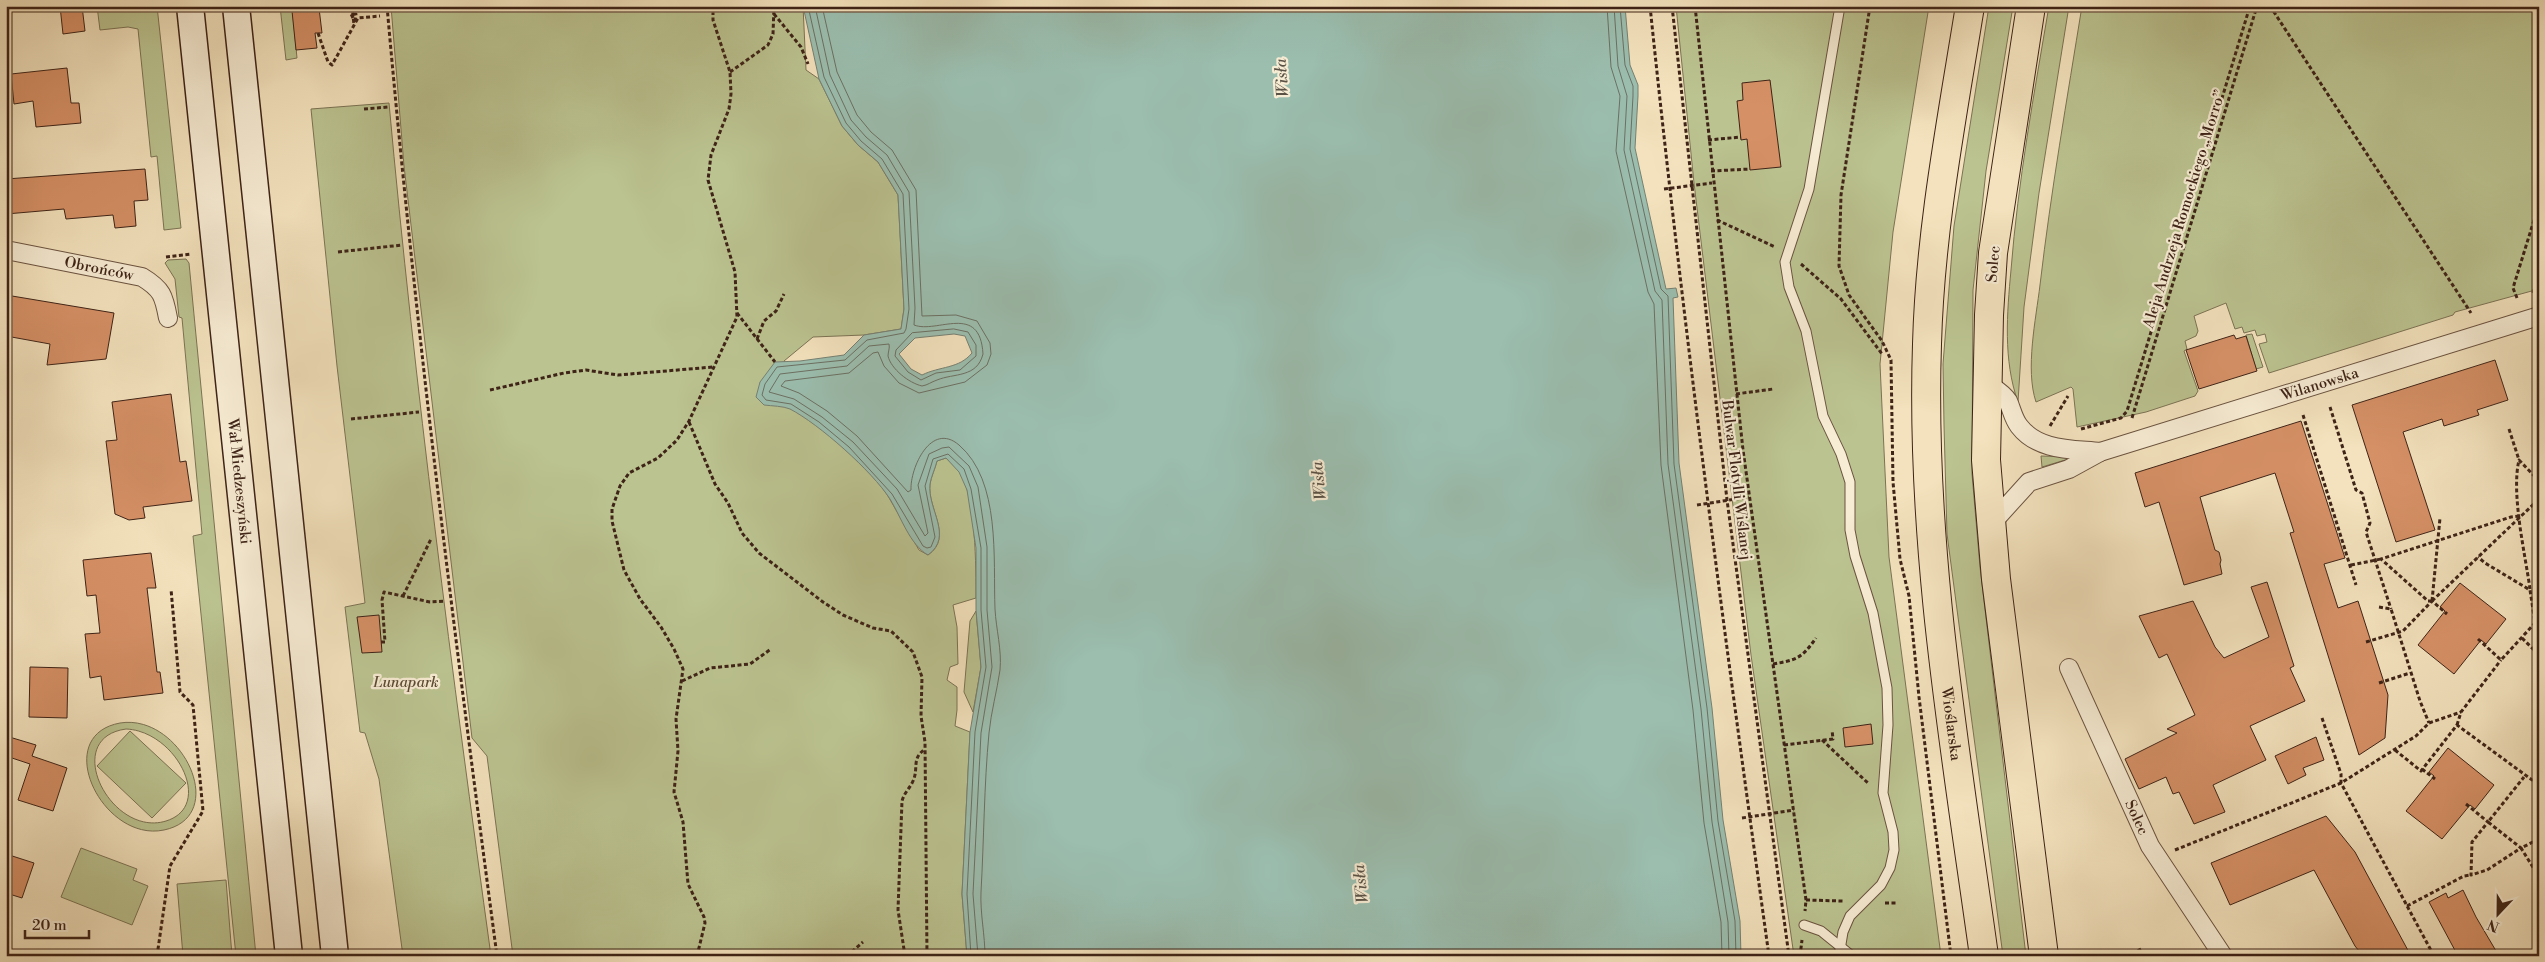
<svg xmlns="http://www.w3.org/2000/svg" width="2545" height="962" font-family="'Libre Bodoni',serif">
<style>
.green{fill:#bbc390;stroke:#7c7354;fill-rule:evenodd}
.water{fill:#9bbeaf;stroke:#768072;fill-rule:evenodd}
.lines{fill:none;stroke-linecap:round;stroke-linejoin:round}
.shore{stroke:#6c7063;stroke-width:1}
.building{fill:#d69066;stroke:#3e2317}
.lane-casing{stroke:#6b5340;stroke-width:11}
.street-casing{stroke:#6b5340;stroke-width:20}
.secondary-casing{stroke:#3e2317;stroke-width:29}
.primary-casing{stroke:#3e2317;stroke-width:30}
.path{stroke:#3e2317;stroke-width:3;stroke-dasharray:4 2.5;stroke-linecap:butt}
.lane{stroke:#f7ecd4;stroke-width:9}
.street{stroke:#f7ecd4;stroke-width:18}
.secondary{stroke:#f7ecd4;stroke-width:26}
.primary{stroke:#f3e2bd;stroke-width:28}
.labels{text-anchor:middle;stroke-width:4.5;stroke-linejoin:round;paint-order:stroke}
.street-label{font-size:15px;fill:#3e2317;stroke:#f7ecd4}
.park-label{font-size:15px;font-style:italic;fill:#5d4b35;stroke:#f7ecd4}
.water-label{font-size:16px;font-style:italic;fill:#5a5245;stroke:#f7ecd4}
</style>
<rect width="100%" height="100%" fill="#f3e2bd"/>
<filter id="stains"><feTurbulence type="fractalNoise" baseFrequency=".004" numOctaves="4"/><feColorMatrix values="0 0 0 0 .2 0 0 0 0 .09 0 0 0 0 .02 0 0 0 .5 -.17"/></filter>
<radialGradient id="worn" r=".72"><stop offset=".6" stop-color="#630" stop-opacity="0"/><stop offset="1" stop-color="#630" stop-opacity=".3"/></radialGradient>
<g class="green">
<polygon points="97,6 157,6 181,228 164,230 157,156 151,157 138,29 128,27 100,30"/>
<polygon points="280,6 292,6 297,58 286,60"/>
<path d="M391 6H803L806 70 819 79 842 126 858 145 878 162 898 195 904 309 901 329 864 335 813 337 784 361 852 443 888 496 919 550 928 555C954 537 927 509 930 484 931 477 935 469 937 461L946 458C950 462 956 467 960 472 976 499 976 567 976 598L953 605 957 627 958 664 950 667 947 680 957 687V710L955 726 970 732 962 894 967 956H513L487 756 472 738 404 166Z"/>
<polygon points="1676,6 1929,6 1893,232 1880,364 1889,557 1941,956 1794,956 1751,655 1694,183"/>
<polygon points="1989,6 2013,6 1986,171 1973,290 1972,474 1980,567 2026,956 2003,956 1947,534 1944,425 1943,364 1954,226"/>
<path d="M2049 6H2069L2039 193 2024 307 2018 402C2003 360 2007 313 2011 270 2018 181 2034 94 2049 6Z"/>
<path d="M2082 6H2539V289L2455 312 2453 315 2269 373 2259 344 2267 342 2265 334 2257 336 2255 330 2244 333 2242 327 2235 329 2226 303 2194 316 2198 331 2196 336 2185 341 2187 349 2184 351 2198 391 2195 396 2146 412 2077 427 2073 389 2071 387 2036 402C2025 369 2036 319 2040 285 2051 191 2067 99 2082 6Z"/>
<path d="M389 103C415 388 452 672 491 956H403L379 779 365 733 360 732 345 607 365 603 337 366 311 109Z"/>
<polygon points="186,259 189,263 256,956 236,956 193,536 202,534 182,318 179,317 175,279 165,263 168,260"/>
<polygon points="2252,334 2263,367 2256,369 2246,335"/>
<polygon points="2041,456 2075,457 2042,467"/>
<polygon points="976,611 981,667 973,712 964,692 970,621"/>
<path d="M120 723C181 713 231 816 164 830 103 843 50 736 120 723ZM126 729C176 731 215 806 166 821 111 838 60 738 126 729Z"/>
<polygon points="130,731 186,783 152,818 97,766"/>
<polygon points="81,848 137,869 133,880 148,886 132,925 61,897"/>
<polygon points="226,880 232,956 183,956 177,884"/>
</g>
<path class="water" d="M803 6H1625L1630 65 1638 85V96L1635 148 1666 289 1676 288 1678 297 1673 298 1679 463 1712 708 1723 820 1740 921 1741 956H967L962 894 970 732 981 667 976 610V548L967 490 959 472 946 458 937 461C935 469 931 477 930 484 927 509 954 536 928 555 910 545 901 517 890 499 872 471 819 424 790 409 783 406 772 406 764 405L756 397 760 382 775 362 800 361 844 355 864 335 901 329 904 309 898 195 878 162 858 145 842 126 819 79ZM954 334 965 336 972 353C959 369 940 366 922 375L911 369 899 354 915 338Z"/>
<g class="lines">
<g class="shore">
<polyline points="808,6 824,77 846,123 861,141 882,159 903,194 909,309 906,329 904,333 867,340 845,360 777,367 765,384 762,395 766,400 791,404 819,422 849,447 892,494 923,546 927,548 931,547 935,537 925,486 933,459 948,454 964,469 971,489 981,548 981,610 986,667 975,732 967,894 971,956"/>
<path d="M815 6 830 75 851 120 866 137 887 155 909 192 915 308 914 325C937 334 980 302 983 354 977 378 954 373 937 380 931 382 928 385 922 386 909 383 891 369 888 356 888 352 890 348 889 344L869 346 847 366 780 374 769 392 794 399 822 417 853 442 897 489 925 536 928 533 918 485 929 454 942 448 949 447 969 466 978 487 987 547V610L992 667 981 733 973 894 978 956"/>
<path d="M822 6 837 72 857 115 871 132 892 150 916 190 922 316 956 315 977 321 990 343 991 354 987 365 965 382 919 393 899 383 884 366 878 352 873 353 849 373 785 381 781 386 799 393 827 411 857 436 908 492 911 490C910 468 931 421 959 445 1001 481 993 559 995 609 996 629 1002 650 1000 670 997 691 991 712 989 733 984 785 984 839 981 892 980 913 985 935 985 956"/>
<polyline points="1607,6 1611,67 1620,96 1616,151 1648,292 1654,304 1661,465 1693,710 1704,823 1721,922 1722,956"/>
<polyline points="1614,6 1618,66 1627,96 1624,150 1655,291 1662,300 1668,464 1701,709 1712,822 1728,922 1729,956"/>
<polyline points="1620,6 1625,65 1633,86 1633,96 1630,149 1661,289 1668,296 1674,464 1707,708 1718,821 1735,921 1736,956"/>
<polygon points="954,329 968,332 976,345 976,356 960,370 936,373 921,380 908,372 895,356 896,350 912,333"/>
</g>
</g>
<g class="building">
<polygon points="60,6 82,6 85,31 63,34"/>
<polygon points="319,8 322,33 315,33 317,48 296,50 292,11"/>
<polygon points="67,68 71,103 79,103 81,123 36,127 33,101 14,104 11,74"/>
<polygon points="1770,80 1781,167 1750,170 1747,139 1741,140 1737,101 1743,100 1742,83"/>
<polygon points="145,169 148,200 134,201 136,226 115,228 113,215 66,219 64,209 6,214 6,179"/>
<polygon points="6,295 114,313 106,359 47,365 50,344 6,336"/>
<polygon points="2234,335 2236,339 2246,336 2257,371 2199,389 2186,350"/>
<polygon points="2495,360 2508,400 2477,410 2479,415 2444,426 2442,419 2403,432 2435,530 2396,542 2352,405"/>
<polygon points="171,394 180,462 186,461 192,501 143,507 145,518 129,520 115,514 106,441 117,440 112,402"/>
<polygon points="2301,421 2345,558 2324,564 2338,608 2358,601 2388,695 2385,738 2359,755 2290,533 2294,532 2275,473 2200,497 2215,550 2219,552 2221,560 2220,564 2222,574 2184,585 2159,502 2145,507 2135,473"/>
<polygon points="151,553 156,588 147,588 157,672 160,672 163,693 104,700 101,676 90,678 85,634 100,633 96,595 87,596 83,560"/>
<polygon points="2267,582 2294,666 2290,668 2305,701 2250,726 2266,760 2213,785 2225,812 2194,824 2179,792 2173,794 2166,777 2139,789 2125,759 2177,733 2167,729 2195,715 2167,654 2159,658 2139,616 2193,601 2215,647 2224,658 2269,637 2251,587"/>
<polygon points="2460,583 2506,619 2486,644 2481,640 2454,674 2418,645 2445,611 2440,607"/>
<polygon points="379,615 382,652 362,653 357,617"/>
<polygon points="30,667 68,668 67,718 29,717"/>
<polygon points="1871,724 1873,744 1845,747 1843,728"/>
<polygon points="6,736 36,745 32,756 67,768 53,811 18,800 30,764 6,756"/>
<polygon points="2316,737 2324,760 2303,768 2306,775 2288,784 2275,756"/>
<polygon points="2448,748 2494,785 2475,809 2470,805 2442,839 2406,811 2434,776 2429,772"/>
<polygon points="2326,816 2355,852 2411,956 2363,956 2355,946 2314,870 2230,905 2211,863"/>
<polygon points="6,854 34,863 22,898 6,893"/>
<polygon points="2463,890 2476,917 2499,956 2458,956 2429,902 2446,893 2448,898"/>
</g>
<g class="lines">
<defs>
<g id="lane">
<polyline points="1804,925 1821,931 1852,956"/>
<polyline points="1839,956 1843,932 1850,916 1881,885 1890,868 1894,850 1893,832 1883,793 1888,725 1887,688 1873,613 1855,556 1850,530 1850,482 1841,454 1823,416 1806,331 1789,287 1785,262 1809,189 1840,6"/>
</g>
<g id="street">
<path id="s1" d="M6 250 142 277C162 289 164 296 168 318"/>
<path d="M1988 384C1994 388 2004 394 2008 401 2012 410 2013 418 2019 426 2038 451 2072 449 2100 452"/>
<path id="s2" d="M1991 524 2029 482 2069 469 2100 452 2539 316"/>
<path id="s3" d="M2069 668 2150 846 2223 956"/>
</g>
<g id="secondary">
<path id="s4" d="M190 6 289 956"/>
<polyline points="236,6 335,956"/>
</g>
<g id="primary">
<path id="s5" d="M1970 6C1952 118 1930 231 1927 344 1920 549 1956 754 1984 956"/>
<polyline points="2031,6 1993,253 1989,315 1986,460 1996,579 2044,956"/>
</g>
</defs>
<use href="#lane" class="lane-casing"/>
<use href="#street" class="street-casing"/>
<use href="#secondary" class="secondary-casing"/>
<use href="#primary" class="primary-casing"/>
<g class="path">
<polyline points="352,6 354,25"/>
<path d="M387 6C415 324 455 640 497 956"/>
<path d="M1650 6C1683 324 1725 640 1769 956"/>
<polyline points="1672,6 1727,500 1789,956"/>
<polyline points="1695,6 1743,450 1806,900 1805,911"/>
<polyline points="1870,6 1841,195 1839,266 1849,295 1882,341 1891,360 1893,482 1900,559 1909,596 1919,697 1951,956"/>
<polyline points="2270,6 2471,313"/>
<polyline points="774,14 801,47 808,64"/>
<polyline points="353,18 351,14 356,14 355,20"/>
<polyline points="318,33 328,62 332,65 358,18 380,16"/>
<polyline points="730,72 768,45 773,34 774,6"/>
<polyline points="364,109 388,107"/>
<polyline points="1708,140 1741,137"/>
<polyline points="1711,171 1750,169"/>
<polyline points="1664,189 1712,183"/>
<polyline points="1717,220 1775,247"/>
<polyline points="338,252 402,245"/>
<polyline points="166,257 191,254"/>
<polyline points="1801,264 1841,299 1882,354"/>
<polyline points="2533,293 2539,273"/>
<polyline points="2517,298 2513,288 2539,204"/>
<polyline points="737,313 775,362"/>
<polyline points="757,339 764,321 776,311 784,294"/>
<polyline points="490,390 564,373 586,370 618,375 713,367"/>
<polyline points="1736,394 1773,389"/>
<polyline points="2330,407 2356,490 2362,493 2370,523 2366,532 2391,609"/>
<polyline points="2303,415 2356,585"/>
<polyline points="2132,418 2257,6"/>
<polyline points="351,419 419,412"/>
<polyline points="689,422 715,484 728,503 742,533 759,553 823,602 843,615 873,628 891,631 913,652 922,677 921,716 925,742 927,956"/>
<polyline points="2050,426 2068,396"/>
<polyline points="2081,429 2121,418 2127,411 2250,6"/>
<polyline points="2509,429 2519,460"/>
<polyline points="1697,505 1749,497"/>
<polyline points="2351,565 2381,559"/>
<path d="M2530 589C2525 553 2511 494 2519 460L2539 481"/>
<polyline points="403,596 431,539"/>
<polyline points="2432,601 2428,601 2381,559 2511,517 2520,516"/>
<polyline points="2432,601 2539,499"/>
<polyline points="2432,601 2440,518"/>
<polyline points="2379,607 2391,609 2420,701 2429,723"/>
<polyline points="2522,638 2539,655"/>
<polyline points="2478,639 2501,660 2535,623 2530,590 2485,563 2478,557"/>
<polyline points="381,642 385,642 382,600 384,592 430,602 445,601"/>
<polyline points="2366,642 2403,631 2432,601 2447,614"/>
<path d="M1773 664C1797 660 1802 658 1816 638"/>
<polyline points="682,681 710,668 750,664 771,649"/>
<polyline points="2379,683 2410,673"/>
<polyline points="2322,718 2341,774 2341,783 2434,956"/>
<polyline points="2457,725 2461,712 2501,660"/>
<polyline points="1822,740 1869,784"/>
<polyline points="1784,745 1833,739 1832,730"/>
<polyline points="2395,750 2421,771 2457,725 2539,785"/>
<polyline points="2422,769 2435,779"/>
<polyline points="2466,804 2488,822 2472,842 2471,875 2487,870 2521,848 2488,822 2524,777"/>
<polyline points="1742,818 1794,810"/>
<polyline points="2539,839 2521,848 2539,877"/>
<polyline points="2175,850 2341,783 2416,736 2429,723 2461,712"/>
<polyline points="1806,900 1843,901"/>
<polyline points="1885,903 1896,903"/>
<polyline points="2407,906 2464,876 2471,875"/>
<polyline points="157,956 170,866 203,811 193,705 180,692 171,589"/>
<polyline points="697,956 705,923 704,917 688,884 683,822 674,792 678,751 676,719 683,669 674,649 661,627 640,599 624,570 612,521 612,509 620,486 629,473 658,458 677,440 689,421 737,317 735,272 708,180 711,155 729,109 731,94 730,72 713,20 713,6"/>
<polyline points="847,956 863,942"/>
<path d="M905 956 898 910 902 801C904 793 910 788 913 781 919 768 911 759 925 749"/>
<polyline points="1800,956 1802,940"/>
<polyline points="2126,956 2141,949"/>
</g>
<use href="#lane" class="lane"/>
<use href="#street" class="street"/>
<use href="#secondary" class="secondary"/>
<use href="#primary" class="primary"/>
</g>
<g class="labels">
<g class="street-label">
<text transform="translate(2184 209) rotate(-73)" y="5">Aleja Andrzeja Romockiego „Morro”</text>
<text transform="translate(1993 264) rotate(-85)" y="5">Solec</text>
<text dy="5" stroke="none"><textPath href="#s1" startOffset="95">Obrońców</textPath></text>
<text dy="5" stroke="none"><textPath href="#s2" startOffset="364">Wilanowska</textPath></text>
<text transform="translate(1737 480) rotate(83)" y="5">Bulwar Flotylli Wiślanej</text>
<text dy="5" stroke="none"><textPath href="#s4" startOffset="478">Wał Miedzeszyński</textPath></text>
<text dy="5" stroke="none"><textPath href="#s5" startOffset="722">Wioślarska</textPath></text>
<text dy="5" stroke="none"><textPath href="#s3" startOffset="164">Solec</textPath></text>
</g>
<g class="park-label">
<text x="406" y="687">Lunapark</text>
</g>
<g class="water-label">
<text transform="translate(1281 78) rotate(-94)" y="6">Wisła</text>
<text transform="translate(1318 481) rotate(-96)" y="6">Wisła</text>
<text transform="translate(1360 884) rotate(-96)" y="6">Wisła</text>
</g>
</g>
<rect width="2545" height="962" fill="none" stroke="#f3e2bd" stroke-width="25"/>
<rect x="8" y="8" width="2530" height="947" fill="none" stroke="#3e2317" stroke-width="2.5"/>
<rect x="12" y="12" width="2520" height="937" fill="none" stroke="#3e2317"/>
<g transform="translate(2498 914) rotate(202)" stroke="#f7ecd4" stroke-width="4" paint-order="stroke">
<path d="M0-4L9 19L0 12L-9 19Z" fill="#3e2317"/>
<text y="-8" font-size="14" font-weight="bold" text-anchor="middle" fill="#3e2317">N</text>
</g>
<path d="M25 930v8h64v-8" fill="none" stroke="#3e2317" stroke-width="2.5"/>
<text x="32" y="930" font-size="15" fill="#3e2317" stroke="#f7ecd4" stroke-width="4" paint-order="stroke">20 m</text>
<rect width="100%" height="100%" filter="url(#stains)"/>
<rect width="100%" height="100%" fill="url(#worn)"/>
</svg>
